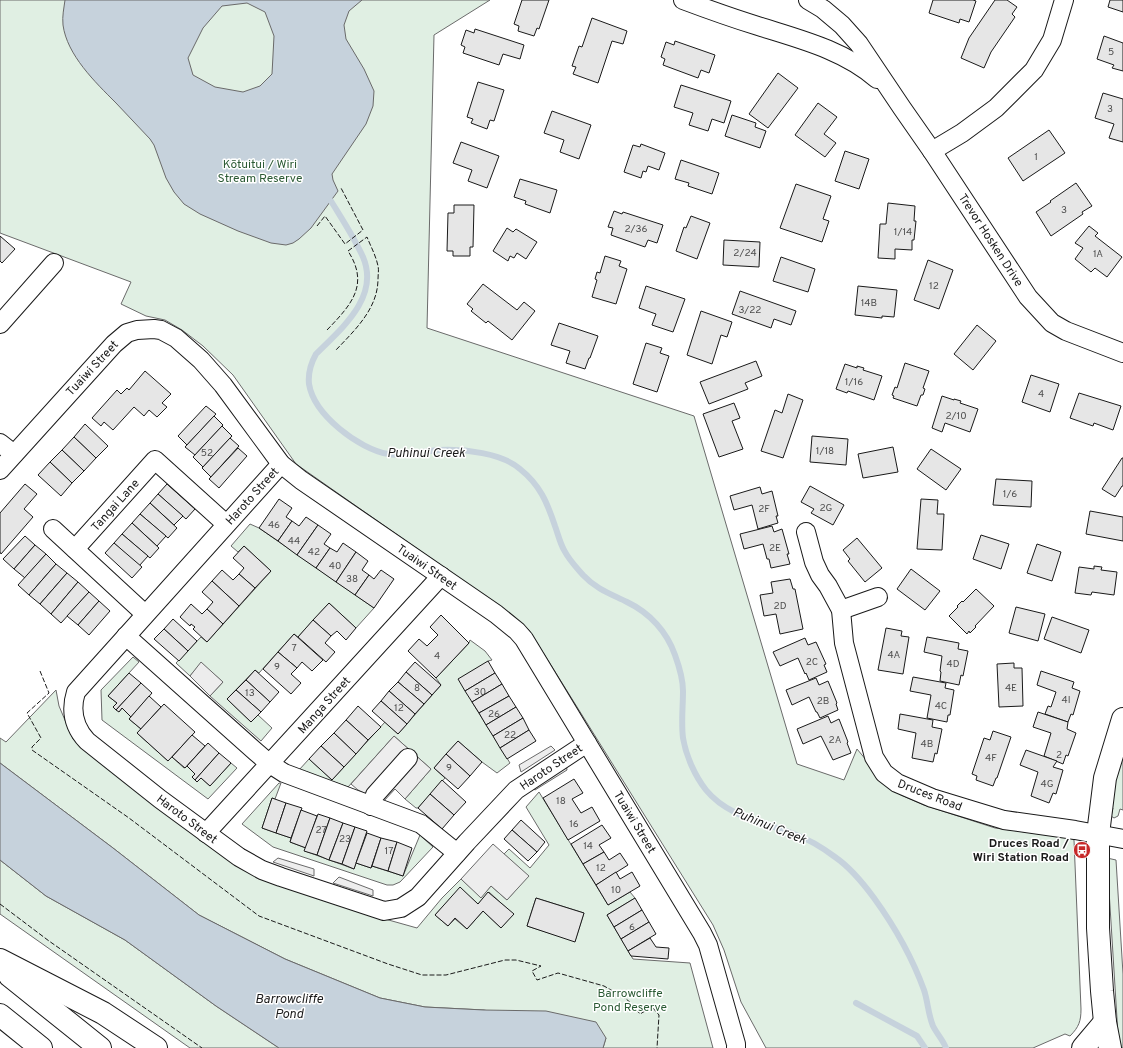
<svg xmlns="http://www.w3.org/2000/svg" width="1123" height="1048" font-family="Overpass,sans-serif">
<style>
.green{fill:#e0efe3;stroke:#6a6a6a;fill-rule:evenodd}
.parking{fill:#ededed;stroke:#6a6a6a}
.water{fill:#c6d2dc;stroke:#6a6a6a;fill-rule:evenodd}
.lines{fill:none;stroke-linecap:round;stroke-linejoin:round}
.stream{stroke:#c6d2dc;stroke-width:6}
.building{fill:#e6e6e6;stroke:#1a1a1a}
.street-casing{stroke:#1a1a1a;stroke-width:20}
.secondary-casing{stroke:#1a1a1a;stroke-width:24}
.primary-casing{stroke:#1a1a1a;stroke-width:24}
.highway-casing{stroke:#1a1a1a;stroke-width:24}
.street{stroke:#fff;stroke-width:18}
.secondary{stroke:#fff;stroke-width:22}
.primary{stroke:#fff;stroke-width:22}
.highway{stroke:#fff;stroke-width:22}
.fence{stroke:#1a1a1a;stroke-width:1;stroke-dasharray:5 2;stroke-linecap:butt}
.labels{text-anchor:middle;stroke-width:3;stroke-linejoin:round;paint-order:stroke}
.number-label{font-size:10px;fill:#4d4d4d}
.park-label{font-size:12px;fill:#2b5a34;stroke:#fff}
.street-label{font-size:12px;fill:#1a1a1a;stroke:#fff}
.poi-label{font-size:12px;font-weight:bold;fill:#1a1a1a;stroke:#fff;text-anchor:end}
.water-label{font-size:13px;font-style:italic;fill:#1a1a1a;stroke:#fff}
</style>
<rect width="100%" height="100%" fill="#fff"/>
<g class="green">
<path d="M0 0H490L434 35 427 328 694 416 797 764 844 780 857 749 887 785 901 795 924 805 995 828 1071 838 1074 840 1081 1009C1081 1021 1079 1027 1070 1036L1065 1034 1033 1048H766L741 1002 724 950 713 925 529 630 512 615 296 464 233 375 203 346 182 330 165 320 146 316 121 304 131 282 0 233Z"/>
<polygon points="250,524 259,528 374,608 356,628 329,603 298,637 294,634 259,673 255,670 227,699 251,722 258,715 272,728 261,741 210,696 223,682 201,663 190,676 176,663 201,637 207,642 271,571 244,546 238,552 231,546"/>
<polygon points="470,640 485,651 492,660 488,661 472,702 510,763 497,773 482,762 458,741 434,768 445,778 418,808 416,808 405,799 431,769 394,736 348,787 299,770 309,759 332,780 385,722 398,734 441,685 436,678 469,643"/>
<polygon points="133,657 139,662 108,696 117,703 114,707 119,712 122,708 131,717 129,719 141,729 138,734 168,761 172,757 184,768 187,766 195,774 192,777 197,782 201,778 210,786 231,763 237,768 208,799 102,720 101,690"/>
<path d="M56 690 59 706 73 739 204 842 385 919 417 928 442 898 461 879 481 897 491 886 507 900 528 876 504 854 509 849 530 868 549 845 526 807 539 792 608 905 630 892 635 898 607 915 633 959 690 963 713 1048H603L606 1038 484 1010 425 1007 380 998 285 959 199 915 113 848 0 763V738L6 742ZM460 888 478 904 489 892 513 914 501 928 483 911 467 929 455 919 448 926 435 915ZM536 898 584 913 575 941 527 926Z"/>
<polygon points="1123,749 1123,810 1120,809 1118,816 1114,818 1111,816 1113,808 1108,807"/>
<polygon points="279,783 281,783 275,799 272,798 262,828 291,838 290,842 306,848 305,851 354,869 356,863 371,868 372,866 403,876 420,835 433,847 400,882 393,885 387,885 273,847 242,824"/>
<polygon points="1107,858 1116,860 1123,974 1123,1048 1119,1048 1118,1035"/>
<polygon points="0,860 46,896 125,940 216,1006 279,1048 190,1048 0,914"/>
</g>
<g class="parking">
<polygon points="201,662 223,682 210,696 190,676"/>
<polygon points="394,736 431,769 405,799 395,789 383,802 358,790 351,784"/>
<polygon points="551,746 555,750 521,772 519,765"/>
<polygon points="566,764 567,770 535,790 530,786"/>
<polygon points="493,844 529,876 507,900 491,886 481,898 461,879"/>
<polygon points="278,858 314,869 314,876 273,862"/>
<polygon points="339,877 373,890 373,896 333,883"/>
</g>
<g class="water">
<path d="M65 0H362L349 11 344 25 346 39 364 69 374 91 373 106 366 124 332 174 333 180 338 191 311 228 299 239 293 243 286 245 271 243 238 231 200 214 184 204 174 192 166 178 154 145 150 139C139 127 127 115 116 103 95 82 67 55 63 25 62 16 64 8 65 0ZM247 3 265 12 274 36 272 74 260 86 243 92 215 87 193 75 188 58 203 28 222 6Z"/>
<polygon points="0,763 113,848 199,915 285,959 380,998 425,1007 484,1010 546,1011 596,1022 606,1038 603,1048 279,1048 216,1006 125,940 46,896 0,860"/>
</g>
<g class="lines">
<g class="stream">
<path d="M331 201C342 219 354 237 363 257 380 297 342 328 316 354 311 363 308 374 309 384 314 415 359 449 388 454 405 457 423 451 440 450 464 449 502 453 520 469 540 485 547 502 555 526 558 534 560 543 564 550 569 560 576 567 583 575 596 589 611 594 627 602 650 613 667 632 675 655 679 666 683 679 683 691 683 707 681 722 683 738 686 756 695 776 706 790 728 817 764 822 794 834 808 839 823 848 835 857 851 868 863 883 874 898 895 927 912 957 924 990 928 1002 928 1014 933 1026 937 1034 943 1040 946 1048"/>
<polyline points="856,1003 917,1036 925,1048"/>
</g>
</g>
<g class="building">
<polygon points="522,0 549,0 539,29 537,28 534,36 518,31 519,26 514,24"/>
<polygon points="933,0 973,0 976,1 969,22 960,19 959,23 929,13"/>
<polygon points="995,0 1007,0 1017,7 1012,14 1015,17 991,52 984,68 961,58 969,38"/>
<polygon points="1110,0 1123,0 1123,12 1108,7"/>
<polygon points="592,18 627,31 623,44 612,41 598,83 573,74 576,67 572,66 579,46 582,47"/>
<polygon points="475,29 524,45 520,59 503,54 499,65 463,53 465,47 461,45 466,30 474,33"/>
<polygon points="1104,36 1123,43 1123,71 1112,68 1114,65 1097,59"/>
<polygon points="675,41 715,55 709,73 701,70 698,78 663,65 665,59 661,57 666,42 674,45"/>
<polygon points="778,73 798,88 768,128 749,114"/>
<polygon points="478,82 504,90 494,121 490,120 487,129 471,123 473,119 467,117"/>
<polygon points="681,85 731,101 724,123 712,119 708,131 689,125 693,113 674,107"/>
<polygon points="1103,93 1123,99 1123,142 1109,138 1114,124 1095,118"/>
<polygon points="818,103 837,117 824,134 836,143 825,157 795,135"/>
<polygon points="552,111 591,125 579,159 560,152 564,140 544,133"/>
<polygon points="732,115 756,123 755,127 766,131 760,148 725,136"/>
<polygon points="1049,130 1065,153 1023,181 1008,158"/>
<polygon points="461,142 499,156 487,188 468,181 472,170 453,163"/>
<polygon points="641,144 665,153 659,170 648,166 646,172 643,171 641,178 624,172 633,145 640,147"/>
<polygon points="845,151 869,159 859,189 835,181"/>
<polygon points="681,160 719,173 712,194 688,186 689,183 675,179"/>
<polygon points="520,179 557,190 550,213 525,204 526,201 514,197"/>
<polygon points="1076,183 1092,206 1082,212 1083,214 1051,236 1036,212 1051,202 1050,201"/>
<polygon points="796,184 831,196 823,219 829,221 822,242 780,228"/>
<polygon points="888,203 915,206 914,221 916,221 914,240 912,240 912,250 895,249 895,259 878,258 880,224 886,224"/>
<polygon points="454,205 474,205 473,247 470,247 470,256 453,256 453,251 447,251 448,213 454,213"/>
<polygon points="614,211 622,214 623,212 663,225 657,243 648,240 645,247 611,235 613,228 608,227"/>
<polygon points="691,216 710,223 697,259 676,251 684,227 686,228"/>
<polygon points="1089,226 1098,233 1095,236 1122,257 1107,277 1095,268 1091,272 1075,259 1083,248 1075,243"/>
<polygon points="507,228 513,232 516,229 537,242 526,259 517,253 514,258 510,256 508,261 493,251"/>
<polygon points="0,236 15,249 2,263 0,261"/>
<polygon points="724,240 760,242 759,267 723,265"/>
<polygon points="605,256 621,261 619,266 627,269 616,304 592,297 597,280 595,279 597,272 600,273"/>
<polygon points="781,257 815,269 808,292 773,281"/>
<polygon points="928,260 953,270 939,309 914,300"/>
<polygon points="483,284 517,310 524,302 535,311 512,340 488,321 486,323 471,311 473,309 467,304"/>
<polygon points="646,286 685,299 673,332 652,325 656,314 639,308"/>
<polygon points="858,286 897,290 894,317 882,316 882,318 855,315"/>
<polygon points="740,291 796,311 791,325 774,319 771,328 732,314"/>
<polygon points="701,311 732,322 727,337 721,335 712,364 687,355"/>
<polygon points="559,323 598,336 590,358 589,358 585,369 566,363 570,351 551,345"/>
<polygon points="977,325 996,341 973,370 954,354"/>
<polygon points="646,343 662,348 660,353 669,356 657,392 633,384"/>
<polygon points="756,361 762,376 745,383 748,389 709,404 700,382"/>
<polygon points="905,363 929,371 923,388 925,389 923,395 921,395 917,406 893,398 894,396 892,395 895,387 897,388"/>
<polygon points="845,364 857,368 857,366 864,368 863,370 882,376 874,400 848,391 847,393 836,389"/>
<polygon points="145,371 171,394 162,403 167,407 157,417 149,410 144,416 134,407 113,430 104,422 101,426 92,418 117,390 121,394 127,388 129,390"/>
<polygon points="1031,375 1059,384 1050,412 1022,402"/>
<polygon points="1079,393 1121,406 1113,430 1094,423 1093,426 1070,418"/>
<polygon points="788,394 803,400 783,458 761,451 775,410 782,413"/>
<polygon points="942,396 954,400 954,399 961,401 960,403 978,409 970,432 945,423 942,432 932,428"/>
<polygon points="734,403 740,418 732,421 743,449 719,457 703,414"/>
<polygon points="206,406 216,414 187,445 178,436"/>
<polygon points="214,416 223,425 195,455 185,447"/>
<polygon points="85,424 108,446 96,458 74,437"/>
<polygon points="222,426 232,436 203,467 193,457"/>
<polygon points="812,436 848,439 846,465 810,462"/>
<polygon points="74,437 96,458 84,471 62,450"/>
<polygon points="230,438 239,446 211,477 202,468"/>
<polygon points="893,447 898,472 863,478 858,454"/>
<polygon points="238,448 247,456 219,488 209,479"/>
<polygon points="931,449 961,469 946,490 917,469"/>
<polygon points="62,450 84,471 72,483 50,462"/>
<polygon points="1122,458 1123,458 1123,486 1122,486 1115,497 1102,489"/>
<polygon points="50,462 72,483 61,496 38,475"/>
<polygon points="996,479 1032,481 1031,507 993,505"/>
<polygon points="25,484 37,494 24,509 33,517 1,554 0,552 0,513"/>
<polygon points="167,484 195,509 186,519 158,494"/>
<polygon points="810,486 844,505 833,525 811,513 814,509 801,502"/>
<polygon points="760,487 762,494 772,491 778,516 776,516 778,523 758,529 752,505 734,510 730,496"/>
<polygon points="158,494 183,516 174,525 150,503"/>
<polygon points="279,499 292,508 286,517 292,521 278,541 259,528"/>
<polygon points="921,499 938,500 937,514 944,514 942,550 917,549"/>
<polygon points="150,503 177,528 168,538 140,514"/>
<polygon points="1090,511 1123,517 1123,541 1086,534"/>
<polygon points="140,514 166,536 157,546 132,523"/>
<polygon points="306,517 318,525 297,555 278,541 292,521 299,526"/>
<polygon points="132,523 159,548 150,558 122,534"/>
<polygon points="318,525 331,534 324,544 330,548 316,568 297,555"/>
<polygon points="772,526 774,532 782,529 789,554 787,554 790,564 771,568 769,559 767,559 763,544 744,549 740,534"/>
<polygon points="122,534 148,556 139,566 114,543"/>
<polygon points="981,535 1009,544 1001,569 973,559"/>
<polygon points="25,536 35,545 14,569 3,559"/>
<polygon points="857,538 882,568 865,582 848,561 850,559 843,550"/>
<polygon points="114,543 142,567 132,578 105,553"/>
<polygon points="343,543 356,552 336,582 316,568 330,548 337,552"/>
<polygon points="1037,544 1061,552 1052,581 1027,573"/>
<polygon points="35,545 46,554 25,578 14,569"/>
<polygon points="244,546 271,571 255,588 239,574 244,568 233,558"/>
<polygon points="356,552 368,561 362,570 369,575 355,595 336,582"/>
<polygon points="46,554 56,564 29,595 18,585"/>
<polygon points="56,564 67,573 40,604 29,595"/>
<polygon points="1094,566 1102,567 1101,570 1117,572 1114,595 1092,592 1091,595 1075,593 1079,567 1094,569"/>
<polygon points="911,569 940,591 925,610 897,589"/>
<polygon points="222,570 233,580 239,574 255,588 239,606 212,581"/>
<polygon points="381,570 394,579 374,608 355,595 369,575 374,579"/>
<polygon points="67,573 78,582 51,614 40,604"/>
<polygon points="790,579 793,589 795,589 803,629 780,634 776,614 764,616 760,595 773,593 771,582"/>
<polygon points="212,581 239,606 223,624 207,609 213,602 202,592"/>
<polygon points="78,582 89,592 61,623 51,614"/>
<polygon points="976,589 994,606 975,626 976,627 970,633 969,631 967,634 949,616 958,607 957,606 962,601 963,602"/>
<polygon points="89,592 99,601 78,625 67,616"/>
<polygon points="99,601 110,611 89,635 78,625"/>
<polygon points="329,603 356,628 346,640 337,631 331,636 313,620"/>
<polygon points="191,604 202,614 207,609 223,624 207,642 193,629 195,627 191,624 190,626 180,617"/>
<polygon points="1016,607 1045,614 1038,641 1009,633"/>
<polygon points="441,615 469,643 436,678 408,651 419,639 427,646 438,635 430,627"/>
<polygon points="1052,617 1089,630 1081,653 1044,639"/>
<polygon points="173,619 197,641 188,651 164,629"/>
<polygon points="313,620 331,636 325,643 335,652 326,662 298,637"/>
<polygon points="886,628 902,631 901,636 909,637 903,674 878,670"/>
<polygon points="164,629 188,651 179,661 154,639"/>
<polygon points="294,634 323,660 312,671 302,662 297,668 278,652"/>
<polygon points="927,637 959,643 958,649 968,651 963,676 961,675 959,685 940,681 941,672 940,671 942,656 924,652"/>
<polygon points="805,638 808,645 816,642 826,664 824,665 827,672 809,680 806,673 805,674 798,658 780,666 773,652"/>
<polygon points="278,652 297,668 291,674 301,683 291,694 263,669"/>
<polygon points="488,661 495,673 465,691 458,679"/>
<polygon points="415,662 441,685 432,695 406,672"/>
<polygon points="1014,663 1014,668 1022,668 1023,706 999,707 997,664"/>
<polygon points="255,670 279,692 270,702 246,680"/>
<polygon points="1041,671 1074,682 1072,688 1080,691 1073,715 1071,714 1068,722 1045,714 1048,706 1051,707 1056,692 1037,685"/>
<polygon points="406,672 432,695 424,704 398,682"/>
<polygon points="129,673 141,683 116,710 113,707 117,703 108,696"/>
<polygon points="495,673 502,684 472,702 465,691"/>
<polygon points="913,677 946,683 945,688 954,690 950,715 948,715 947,722 927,718 931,695 910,691"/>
<polygon points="816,678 819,685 828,681 837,703 836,704 838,710 820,718 817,712 816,712 809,697 792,705 786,690"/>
<polygon points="246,680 270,702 261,712 236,690"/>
<polygon points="398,682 424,704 415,714 389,691"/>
<polygon points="141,683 152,693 131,717 122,708 119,712 116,710"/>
<polygon points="502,684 509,696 479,713 472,702"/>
<polygon points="236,690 261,712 251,722 227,699"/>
<polygon points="389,691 415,714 407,724 381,701"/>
<polygon points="149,696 161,707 141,729 129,719"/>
<polygon points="509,696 516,707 486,725 479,713"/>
<polygon points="381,701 407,724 398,734 372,711"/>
<polygon points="164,704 195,732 168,761 137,733"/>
<polygon points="358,706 381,727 368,740 346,720"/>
<polygon points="516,707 523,718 493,736 486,725"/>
<polygon points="1038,712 1068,722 1067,729 1076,733 1068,756 1066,755 1063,764 1044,756 1051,733 1033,727"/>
<polygon points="900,714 933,720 932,727 942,729 937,754 935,753 933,762 912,758 916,733 898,729"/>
<polygon points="828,716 831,723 839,719 848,742 847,743 851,753 833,760 821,736 803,744 797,729"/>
<polygon points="523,718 529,730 500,748 493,736"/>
<polygon points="346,720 368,740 356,754 334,733"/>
<polygon points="529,730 536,741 507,759 500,748"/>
<polygon points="993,731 1011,737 997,778 996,778 993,786 976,780 977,776 972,774 984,738 990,740"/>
<polygon points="334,733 356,754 344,767 321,746"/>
<polygon points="192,735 205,746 185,768 172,757"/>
<polygon points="458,741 482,762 470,776 446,754"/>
<polygon points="208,743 219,753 195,780 192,777 195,774 187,766"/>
<polygon points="321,746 344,767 332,780 309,759"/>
<polygon points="1026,750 1057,761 1053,767 1063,770 1056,794 1053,793 1049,803 1031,796 1038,772 1020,765"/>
<polygon points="219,753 231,763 210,786 201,778 197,782 195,780"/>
<polygon points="446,754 470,776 458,789 434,768"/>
<polygon points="574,779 583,793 572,799 581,813 592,807 600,821 568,840 543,798"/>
<polygon points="442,780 466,802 454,815 430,794"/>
<polygon points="430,794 454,815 442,829 418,808"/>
<polygon points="272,798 286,803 276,833 262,828"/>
<polygon points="286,803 302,808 291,838 276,833"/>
<polygon points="301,810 317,816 306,848 290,842"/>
<polygon points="318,814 330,818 317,855 304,851"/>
<polygon points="330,818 343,823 329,860 317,855"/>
<polygon points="521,820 545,842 537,852 512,830"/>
<polygon points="343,823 355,827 342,864 329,860"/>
<polygon points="602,825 611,838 599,845 604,852 583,864 571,844"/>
<polygon points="355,827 367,831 354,869 342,864"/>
<polygon points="512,830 537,852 528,861 504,839"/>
<polygon points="367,833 381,838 371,868 356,863"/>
<polygon points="381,838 397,842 388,871 372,866"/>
<polygon points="397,842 412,848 403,876 388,871"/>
<polygon points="604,852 609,860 620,853 628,865 596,885 583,864"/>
<polygon points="616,872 620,879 632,872 640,886 608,905 596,885"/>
<polygon points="460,887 478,904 488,892 514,914 501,928 483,911 467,929 455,918 448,926 435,915"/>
<polygon points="536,898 584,913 575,942 527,926"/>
<polygon points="635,898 642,910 614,927 607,915"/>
<polygon points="642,910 649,922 621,939 614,927"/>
<polygon points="649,922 656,934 628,951 621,939"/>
<polygon points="650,938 656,947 669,948 668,959 631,956 628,951"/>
</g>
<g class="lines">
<defs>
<g id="street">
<path d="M683 0C707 9 732 18 758 26 799 39 844 50 877 79"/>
<polyline points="808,0 823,9 842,25 859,44 902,108 932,151 1028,297 1052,323 1066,331 1123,353"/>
<polyline points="932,151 962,133 996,108 1034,70 1052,40 1064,0"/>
<polyline points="0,324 54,263"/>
<polyline points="0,443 14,454"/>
<path d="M281 464 76 692C70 711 74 727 87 741L160 799 239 857 262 870 281 877 384 911 401 908 418 897 467 842 516 790 587 743"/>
<polyline points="0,470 114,344 127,333 137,330 154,329 161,330 176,338 201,360 223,385 281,464 301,480 496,614 517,631 524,639 702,933 708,945 736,1044 736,1048"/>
<polyline points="53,529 145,614"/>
<polyline points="806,532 814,562 820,575 828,586 841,610 844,643 874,757 884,773 897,783 932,798 1004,820 1075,830 1123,839"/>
<polyline points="75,549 155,460 226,524"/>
<polyline points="841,610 878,597"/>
<polyline points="126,636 256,752 270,764 284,773 421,824 457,853"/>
<polyline points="371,806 375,795 408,758"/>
<polyline points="206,833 441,576"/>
</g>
<polyline id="secondary" points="1110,1048 1105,1022 1102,991 1098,928 1098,834 1105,778 1123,719"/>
<polyline id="primary" points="1083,1048 1105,1022"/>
<g id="highway">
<polyline points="0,960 103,1013 156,1048"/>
<polyline points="10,976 100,1048"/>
<polyline points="0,1015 41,1048"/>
</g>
</defs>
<use href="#street" class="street-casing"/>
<use href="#secondary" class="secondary-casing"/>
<use href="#primary" class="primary-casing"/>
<use href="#highway" class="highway-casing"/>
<use href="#street" class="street"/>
<use href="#secondary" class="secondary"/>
<use href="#primary" class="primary"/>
<use href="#highway" class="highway"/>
<g class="fence">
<polyline points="317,226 325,216 345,244 363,230 341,188"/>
<path d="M327 330C351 305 370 285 348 251L367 237C371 247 376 256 378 266 379 270 378 274 378 279 378 309 354 331 335 351"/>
<polyline points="40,671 49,693 27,713 41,738 32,747 32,750 129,818 259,916 388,964 422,975 446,975 505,960 516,960 541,966 532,971 537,980 558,973 604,986 625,998 632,1004 640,1014 652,1007 659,1015 657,1048"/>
<polyline points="0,904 49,941 202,1048"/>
</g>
</g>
<defs>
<symbol id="bus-disc" viewBox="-11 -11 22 22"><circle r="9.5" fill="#c62828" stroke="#fff"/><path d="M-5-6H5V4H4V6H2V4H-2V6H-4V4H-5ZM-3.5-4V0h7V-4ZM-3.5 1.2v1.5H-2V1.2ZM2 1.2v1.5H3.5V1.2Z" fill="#fff"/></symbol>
</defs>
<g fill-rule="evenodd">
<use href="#bus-disc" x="1072" y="840" width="20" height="20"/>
</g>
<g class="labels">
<g class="number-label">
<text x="1111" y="55">5</text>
<text x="1110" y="112">3</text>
<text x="1036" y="160">1</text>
<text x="1064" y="213">3</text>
<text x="636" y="232">2/36</text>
<text x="903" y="235">1/14</text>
<text x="745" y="256">2/24</text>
<text x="1098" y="257">1A</text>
<text x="934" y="289">12</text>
<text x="869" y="306">14B</text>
<text x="750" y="313">3/22</text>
<text x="854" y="385">1/16</text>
<text x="1041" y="397">4</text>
<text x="956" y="419">2/10</text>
<text x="825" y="454">1/18</text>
<text x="207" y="456">52</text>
<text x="1010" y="497">1/6</text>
<text x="826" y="511">2G</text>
<text x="764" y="512">2F</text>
<text x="274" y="528">46</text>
<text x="294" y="544">44</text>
<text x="775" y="551">2E</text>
<text x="314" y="555">42</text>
<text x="335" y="569">40</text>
<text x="352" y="582">38</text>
<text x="780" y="609">2D</text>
<text x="294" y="651">7</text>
<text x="894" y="658">4A</text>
<text x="437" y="659">4</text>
<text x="812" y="665">2C</text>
<text x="953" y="667">4D</text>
<text x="277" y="670">9</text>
<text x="417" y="691">8</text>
<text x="1011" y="691">4E</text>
<text x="480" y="695">30</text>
<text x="250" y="696">13</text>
<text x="1066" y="703">4I</text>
<text x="823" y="704">2B</text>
<text x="941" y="709">4C</text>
<text x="399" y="711">12</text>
<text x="494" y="717">26</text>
<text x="510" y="738">22</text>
<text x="835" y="743">2A</text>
<text x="927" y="747">4B</text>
<text x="1059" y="758">2</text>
<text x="991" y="761">4F</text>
<text x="449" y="771">9</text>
<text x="1047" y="787">4G</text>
<text x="561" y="804">18</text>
<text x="574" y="827">16</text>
<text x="321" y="833">27</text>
<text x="345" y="842">23</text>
<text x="588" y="849">14</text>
<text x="389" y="854">17</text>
<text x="601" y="871">12</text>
<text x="616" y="893">10</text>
<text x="632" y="930">6</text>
</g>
<g class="park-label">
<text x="260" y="168">Kōtuitui / Wiri<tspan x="260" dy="14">Stream Reserve</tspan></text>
<text x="630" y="997">Barrowcliffe<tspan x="630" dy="14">Pond Reserve</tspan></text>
</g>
<g class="street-label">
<text transform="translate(991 240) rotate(57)" y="4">Trevor Hosken Drive</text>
<text transform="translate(92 368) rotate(-47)" y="4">Tuaiwi Street</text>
<text transform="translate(252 496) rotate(-48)" y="4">Haroto Street</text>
<text transform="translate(115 505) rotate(-48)" y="4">Tangai Lane</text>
<text transform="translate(427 567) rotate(35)" y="4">Tuaiwi Street</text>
<text transform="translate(324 705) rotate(-48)" y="4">Manga Street</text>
<text transform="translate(551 767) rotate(-34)" y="4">Haroto Street</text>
<text transform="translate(930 795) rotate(21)" y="4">Druces Road</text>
<text transform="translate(187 819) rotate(37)" y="4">Haroto Street</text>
<text transform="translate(635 822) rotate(59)" y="4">Tuaiwi Street</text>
</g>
<g class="poi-label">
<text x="1069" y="847">Druces Road /<tspan x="1069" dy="14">Wiri Station Road</tspan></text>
</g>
<g class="water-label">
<text x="426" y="457">Puhinui Creek</text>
<text transform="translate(770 825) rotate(22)" y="5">Puhinui Creek</text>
<text x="289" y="1003">Barrowcliffe<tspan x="289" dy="15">Pond</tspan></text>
</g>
</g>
</svg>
